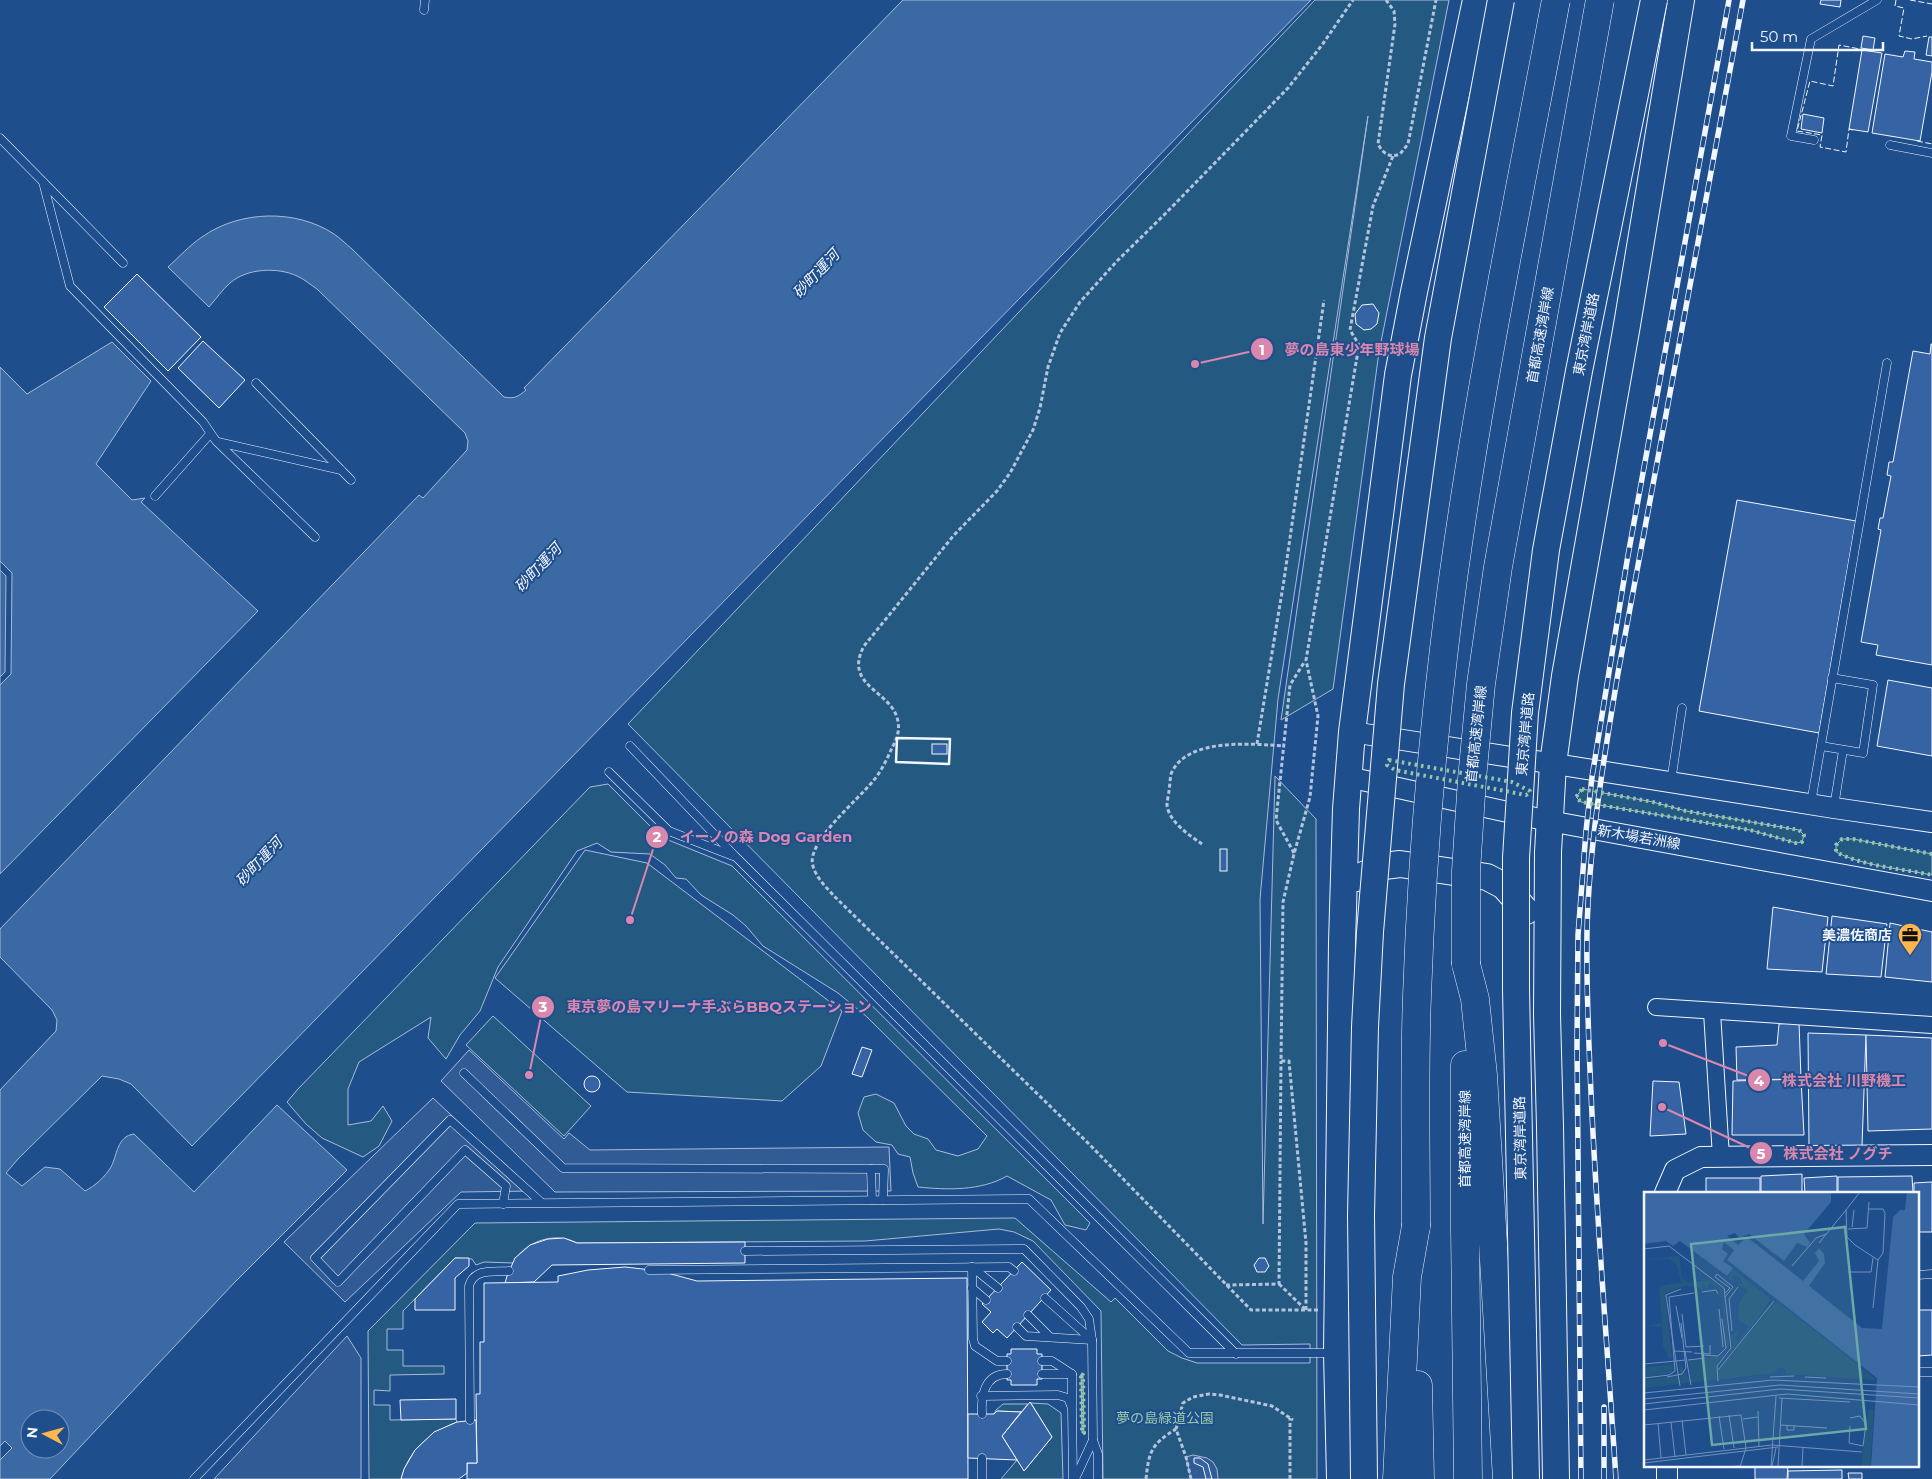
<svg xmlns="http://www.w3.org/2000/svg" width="1932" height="1479" font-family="Montserrat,'Noto Sans JP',sans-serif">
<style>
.green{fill:#245a82;stroke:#a8bbd7}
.parking{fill:#305b95;stroke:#a8bbd7}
.water{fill:#3b69a3;stroke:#a8bbd7;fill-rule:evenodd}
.pier{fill:#1f4e8c;stroke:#a8bbd7}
.building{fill:#3563a3;stroke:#f2f6ff}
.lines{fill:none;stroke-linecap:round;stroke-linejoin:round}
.service-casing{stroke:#f2f6ff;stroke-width:9}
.minor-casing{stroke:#f2f6ff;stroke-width:18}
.tertiary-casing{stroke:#f2f6ff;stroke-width:22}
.trunk-casing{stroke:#f2f6ff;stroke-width:28}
.motorway-casing{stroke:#f2f6ff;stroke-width:29}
.path{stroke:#b3c4dc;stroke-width:3;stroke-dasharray:4 2.5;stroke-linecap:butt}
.service{stroke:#1f4e8c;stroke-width:8}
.minor{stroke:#1f4e8c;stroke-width:16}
.tertiary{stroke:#1f4e8c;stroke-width:20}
.trunk{stroke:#1f4e8c;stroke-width:26}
.motorway{stroke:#1f4e8c;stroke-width:28}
.rail-casing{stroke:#f2f6ff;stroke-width:5.5}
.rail{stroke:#1f4e8c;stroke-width:4;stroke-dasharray:11;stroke-linecap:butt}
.trunk-bridge-casing{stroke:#f2f6ff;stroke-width:28;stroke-linecap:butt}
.motorway-bridge-casing{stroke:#f2f6ff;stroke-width:29;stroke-linecap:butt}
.trunk-bridge{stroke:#1f4e8c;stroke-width:26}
.motorway-bridge{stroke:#1f4e8c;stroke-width:28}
.hedge{stroke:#97c8a6;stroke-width:4;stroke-dasharray:2.5 4;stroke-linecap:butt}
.fence{stroke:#f2f6ff;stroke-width:1;stroke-dasharray:6 2.5;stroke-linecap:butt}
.wall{stroke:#f2f6ff;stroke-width:2.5}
.labels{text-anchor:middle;stroke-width:4;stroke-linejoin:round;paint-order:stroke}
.street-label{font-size:14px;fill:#f2f6ff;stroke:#1f4e8c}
.poi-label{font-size:14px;font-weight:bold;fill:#f2f6ff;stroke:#1f4e8c;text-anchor:end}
.park-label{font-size:14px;fill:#97c8a6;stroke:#1f4e8c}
.water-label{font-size:15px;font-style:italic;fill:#f2f6ff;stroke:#1f4e8c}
.inset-road{fill:none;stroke:#7391ba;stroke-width:1}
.view{fill:#6aa9a8;fill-opacity:0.15;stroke:#6aa9a8;stroke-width:2.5}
.inset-edge{fill:none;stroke:#f2f6ff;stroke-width:2.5}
.leader{fill:none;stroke:#da87ad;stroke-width:2}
.callout-dot{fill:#da87ad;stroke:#1f4e8c;stroke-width:2}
.mark-label{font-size:15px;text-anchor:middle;font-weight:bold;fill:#fff}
.callout-label{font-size:15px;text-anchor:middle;font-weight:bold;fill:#da87ad;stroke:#1f4e8c;stroke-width:4;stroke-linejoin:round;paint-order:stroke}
</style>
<rect width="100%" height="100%" fill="#1f4e8c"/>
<g class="green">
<path d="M1315 0H1449L1379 352 1333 689 1281 720 1368 116 1278 699 1260 899 1263 1224 1275 776 1316 819 1317 1479H1103L1101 1311 1033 1241 1014 1232 999 1229 865 1241 577 1243C555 1231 525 1241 513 1263L484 1262 476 1265 472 1259 455 1258 403 1311V1329H387V1350H403V1366H444V1374L390 1375V1391L374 1390V1405H390V1420L456 1419 457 1422C430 1433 409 1449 401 1479H369L368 1331 475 1223 1015 1218 1111 1302 1115 1298 1168 1351 1182 1358 1197 1363H1310V1344L1242 1345 628 724Z"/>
<path d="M608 784 661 837 732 866 1090 1223 1086 1230 1065 1225 1051 1200 1007 1176C981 1191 947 1190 918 1187L913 1173 910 1157 898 1154 892 1145 876 1142 863 1130 858 1113 864 1097 876 1094 894 1103 906 1126 914 1134 928 1139 936 1150 958 1156 978 1149 987 1136 866 1016 838 993 763 946 746 926 733 915 701 895 686 879 676 878 665 865 650 854 611 852 597 843 577 851 498 967 480 1011 460 1035 446 1059 428 1038 431 1017 359 1062 348 1089V1125L371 1121 383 1106 392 1121 379 1146 363 1157 322 1138 306 1124 287 1102 298 1089 590 787Z"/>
<polygon points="1582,789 1653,802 1686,811 1799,830 1804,835 1802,842 1796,843 1750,830 1581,802 1576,797"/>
<path d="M1842 839H1853L1932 854V875C1903 869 1862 866 1836 852V845Z"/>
<polygon points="585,850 647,863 842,1011 821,1066 782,1101 627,1092 495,978"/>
<polygon points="493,1016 591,1106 564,1136 466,1045"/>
<polygon points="1081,1374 1083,1375 1084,1433 1082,1433"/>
<polygon points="1031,1403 1048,1404 1061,1413 1063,1479 1001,1479 1017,1460 1025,1470 1052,1437"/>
<polygon points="1003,1404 1028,1404 1021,1412 997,1411 994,1414 996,1410"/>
</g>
<g class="parking">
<polygon points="469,1050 564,1139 569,1133 590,1150 889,1147 891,1191 555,1192 441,1081"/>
<polygon points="433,1098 532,1191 461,1192 345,1302 284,1242"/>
<polygon points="347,1336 361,1358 361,1479 214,1479"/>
<polygon points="1193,1455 1207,1458 1213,1462 1217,1469 1218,1479 1191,1479 1186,1457"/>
</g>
<g class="water">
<path d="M903 0H1311L192 1146 131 1084 119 1079 102 1076 18 1159 6 1173 22 1186 45 1167 60 1169 85 1191C95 1186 105 1177 111 1167 117 1156 117 1136 134 1134L194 1192 277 1105 347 1170 234 1283 50 1479H0V1090L56 1031 57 1020 52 1010 0 957V929L419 495 423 498 467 450 468 441 465 433 317 289C311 285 304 279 297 276 278 267 247 268 230 283 222 290 216 299 209 307L168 267C179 257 190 245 202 237 240 210 296 209 334 234 340 238 346 244 352 249L504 397C514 399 518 397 526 390L524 388ZM30 1419H60V1449H30Z"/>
<polygon points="112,342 151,381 96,464 132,500 145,498 141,502 258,611 0,874 0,367 27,394"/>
</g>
<g class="pier">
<polygon points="0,561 12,573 11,674 0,685 0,677 5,672 6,576 0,570"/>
<polygon points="5,1441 12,1448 0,1460 0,1446"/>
</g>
<g class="building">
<polygon points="1821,0 1841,0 1840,7 1820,4"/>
<polygon points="1863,36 1875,38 1873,50 1861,48"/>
<polygon points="1929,37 1932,37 1932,56 1926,55"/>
<polygon points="1862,50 1882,53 1868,132 1849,129"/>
<polygon points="1905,51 1915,52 1914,59 1932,62 1932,72 1920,141 1872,133 1885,54 1903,57"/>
<polygon points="1803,114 1824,118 1822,133 1801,129"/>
<polygon points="137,274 201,337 168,371 104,307"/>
<polygon points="1373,304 1379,313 1377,324 1371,329 1364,330 1356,324 1355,314 1362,305"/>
<polygon points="203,341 245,380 219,408 178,368"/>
<polygon points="1931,344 1932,344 1932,665 1876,655 1878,645 1861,642 1881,530 1878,529 1880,518 1883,518 1891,476 1887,475 1889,462 1893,462 1913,351 1930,354"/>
<polygon points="1737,500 1856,521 1819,733 1699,711"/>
<polygon points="1888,680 1932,688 1932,756 1877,746"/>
<rect x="932" y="744" width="15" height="10"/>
<rect x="1220" y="849" width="7" height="22"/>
<polygon points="1773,907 1828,917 1822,972 1767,969"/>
<polygon points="1832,916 1887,924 1881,977 1826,974"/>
<polygon points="1890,923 1932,932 1932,982 1885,977"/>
<polygon points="1799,1022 1801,1079 1737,1080 1736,1047 1777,1045 1779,1024"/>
<polygon points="1808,1033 1866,1035 1862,1146 1809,1146"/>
<polygon points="1866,1035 1932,1038 1932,1129 1868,1131"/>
<polygon points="862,1047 872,1050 862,1077 852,1074"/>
<circle cx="592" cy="1084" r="8"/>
<polygon points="1801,1079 1804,1135 1732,1135 1733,1081"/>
<polygon points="1653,1081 1679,1082 1686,1134 1650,1136"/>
<polygon points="1802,1174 1802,1193 1761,1193 1761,1176"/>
<polygon points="1837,1176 1837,1193 1805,1193 1804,1178"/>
<polygon points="1912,1176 1913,1193 1838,1193 1838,1177"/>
<rect x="1706" y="1178" width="54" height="15"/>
<polygon points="1932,1182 1932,1232 1918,1232 1918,1193 1914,1193 1914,1183"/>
<polygon points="564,1238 577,1243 745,1242 745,1263 552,1265 534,1282 505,1283 507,1276 515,1258 530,1245 548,1239"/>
<polygon points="455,1258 469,1258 469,1266 455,1278 455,1310 415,1310 415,1299"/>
<polygon points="1259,1258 1265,1258 1269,1266 1265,1272 1257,1272 1254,1265"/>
<polygon points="1022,1262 1051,1290 1007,1338 997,1329 993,1333 982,1322 991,1312 982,1304"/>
<polygon points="625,1267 660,1271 697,1281 967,1278 968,1479 467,1479 467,1463 477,1463 476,1394 480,1394 480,1342 484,1342 484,1283 558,1282 558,1276 588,1270"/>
<polygon points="1918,1310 1932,1310 1932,1355 1918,1356"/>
<polygon points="1011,1349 1037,1349 1037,1354 1042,1354 1042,1379 1037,1379 1037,1385 1011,1385 1011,1380 1007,1380 1007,1354 1011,1354"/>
<polygon points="456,1399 456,1419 401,1420 400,1400"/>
<polygon points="1030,1402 1052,1437 1024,1471 1002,1436"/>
<polygon points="997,1411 1021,1412 1002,1436 1017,1460 968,1458 968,1414 994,1414"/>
<polygon points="476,1420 477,1463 467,1463 467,1473 459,1479 401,1479 404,1469 415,1450 434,1432 457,1422"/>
<polygon points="1194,1458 1200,1458 1208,1464 1212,1479 1206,1479 1203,1467 1194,1463"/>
<polygon points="1755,1465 1788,1465 1787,1479 1755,1479"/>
<polygon points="1842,1470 1842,1479 1788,1479 1788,1471"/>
<polygon points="1848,1473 1862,1473 1862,1479 1849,1479"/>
</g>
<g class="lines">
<defs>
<g id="service">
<polyline points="424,10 425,0"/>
<polyline points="0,138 123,263"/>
<polyline points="1814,140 1791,136 1811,39 1877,0"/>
<polyline points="1890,145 1932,153"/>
<polyline points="43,182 70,286 203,422 216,441 315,537"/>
<polyline points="256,383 351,480"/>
<polyline points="218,442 341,470"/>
<polyline points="155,496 210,434"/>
<polyline points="630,746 735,856 1236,1354"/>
<polyline points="1821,746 1863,753 1873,685 1832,678"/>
<polyline points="609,772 669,831 733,856"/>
<polyline points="1671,782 1682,708"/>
<polyline points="1811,803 1887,363"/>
<polyline points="1834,807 1843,750"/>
<polyline points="464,1073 563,1168 884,1169 883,1200"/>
<polyline points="871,1169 872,1200"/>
<polyline points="503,1204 506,1186 465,1150 338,1282 315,1258 450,1120 542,1203"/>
<polyline points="745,1251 1024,1249 1081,1307 1089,1319 1092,1340 1093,1440 1075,1479"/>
<polyline points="972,1267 973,1339 975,1346 997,1361 1007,1361"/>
<polyline points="972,1267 998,1288"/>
<polyline points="649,1270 1009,1267 1014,1271"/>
<polyline points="1918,1275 1932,1274"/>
<polyline points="972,1288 986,1300"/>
<polyline points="1045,1298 1092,1340"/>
<polyline points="1028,1315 1050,1337"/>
<polyline points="1017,1327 1026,1336 1092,1340"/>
<polyline points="1042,1361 1052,1361 1072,1374 1072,1405"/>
<polyline points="1918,1372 1932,1372"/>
<polyline points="1042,1374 1072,1374"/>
<polyline points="981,1396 1058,1395 1068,1398 1072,1408 1073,1479"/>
<path d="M982 1414C981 1397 984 1374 1007 1374"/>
<path d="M470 1420 469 1286C474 1268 493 1272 509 1271"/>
<polyline points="1093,1440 1098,1454 1098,1479"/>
<polyline points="982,1458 982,1479"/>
<polyline points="194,1479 458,1204 1029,1199 1189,1353 1332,1353"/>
</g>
<g id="minor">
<polyline points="1656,1007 1932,1025"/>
<polyline points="1712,1012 1721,1157"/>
</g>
<g id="tertiary">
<polyline points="1352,732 1834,808 1932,822"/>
<polyline points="1348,777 1549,821 1932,891"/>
<polyline points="1665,1193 1675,1170 1701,1157 1932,1155"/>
<polyline points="1667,1465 1667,1479"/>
</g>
<g id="trunk">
<polyline points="1357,878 1384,866 1400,864 1487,877 1504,886 1526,911"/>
<polyline points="1340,1479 1337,1353 1342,943 1346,809 1352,732 1398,375 1414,292 1476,0"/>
<polyline points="1556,1479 1550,1126 1547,1015 1548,852 1553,764 1565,676 1627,325 1681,0"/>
</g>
<g id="motorway">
<polyline points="1466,964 1475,999 1483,1075 1507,1479"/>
<polyline points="1465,1065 1465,1229 1468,1479"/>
<polyline points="1418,1385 1420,1479"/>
<polyline points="1397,1479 1407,1277 1416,1226"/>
</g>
</defs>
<use href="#service" class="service-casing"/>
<use href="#minor" class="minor-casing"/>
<use href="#tertiary" class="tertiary-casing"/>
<use href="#trunk" class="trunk-casing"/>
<use href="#motorway" class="motorway-casing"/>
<g class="path">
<path d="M1386 0 1394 11 1395 24 1378 144C1383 154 1390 158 1400 154L1408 144 1436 0"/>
<polyline points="1257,744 1284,580 1324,300"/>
<path d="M1202 844C1189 835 1169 822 1167 805 1167 800 1169 794 1169 790 1170 785 1170 779 1171 774 1186 737 1253 744 1284 746"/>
<polyline points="1294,853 1276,820 1290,685 1305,661"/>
<polyline points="1279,1284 1306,1310"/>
<polyline points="1226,1285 1279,1284 1281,1061"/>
<polyline points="1306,1310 1306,1243 1289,1061 1281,1061 1283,902 1294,854 1310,797 1318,716 1306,660 1359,345 1350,330 1373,206 1393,156"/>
<path d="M1318 1310H1251L1090 1145 835 897C828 889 816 878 813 866 805 843 859 799 873 781 881 772 887 759 892 748 896 740 900 732 898 722 894 691 842 687 864 646L954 535 997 491 1010 473 1033 430 1040 408 1048 367 1060 333 1080 302 1117 261 1164 215 1288 88 1322 45 1353 0"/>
<path d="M1146 1479C1149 1450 1152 1444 1176 1429"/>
<polyline points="1191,1479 1186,1457 1176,1429 1183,1403 1193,1397 1209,1394 1220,1395 1272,1406 1293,1420"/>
<polyline points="1290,1479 1290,1418"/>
</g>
<use href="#service" class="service"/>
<use href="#minor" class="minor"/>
<use href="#tertiary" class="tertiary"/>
<use href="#trunk" class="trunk"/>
<use href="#motorway" class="motorway"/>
<defs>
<g id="rail">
<polyline points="1581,1479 1577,1046 1578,935 1586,831 1592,777 1627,561 1729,0"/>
<polyline points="1604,1479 1604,1407"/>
<path d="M1616 1479C1608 1357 1598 1236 1592 1114 1589 1053 1586 992 1587 931 1589 844 1604 758 1618 673L1743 0"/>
</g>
</defs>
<use href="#rail" class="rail-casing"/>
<use href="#rail" class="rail"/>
<defs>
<g id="trunk-bridge">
<polyline points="1364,1479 1361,1215 1365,1027 1370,932 1391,684 1438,338 1501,0"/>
<polyline points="1526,1479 1516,989 1516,858 1525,713 1546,550 1579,371 1654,0"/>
</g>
<g id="motorway-bridge">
<polyline points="1466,964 1466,871 1472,779 1481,684 1498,567 1600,0"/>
<path d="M1416 1226C1416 1150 1414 1073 1417 996 1421 880 1430 764 1444 649 1470 431 1515 216 1556 0"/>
</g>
</defs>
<use href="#trunk-bridge" class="trunk-bridge-casing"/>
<use href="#motorway-bridge" class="motorway-bridge-casing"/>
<use href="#trunk-bridge" class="trunk-bridge"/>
<use href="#motorway-bridge" class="motorway-bridge"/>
<g class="hedge">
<polygon points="1389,760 1512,782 1530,791 1530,793 1526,795 1395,770 1387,765"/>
<polygon points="1582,789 1653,802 1686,811 1799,830 1804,835 1802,842 1796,843 1750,830 1581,802 1576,797"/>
<path d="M1932 854 1853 839H1842L1836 845V852C1862 866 1903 869 1932 875"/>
<polygon points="1081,1374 1083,1375 1084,1433 1082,1433"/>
</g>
<g class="fence">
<polyline points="1896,0 1895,6 1904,8 1899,36 1912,39 1927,36"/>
<polyline points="1910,0 1932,4"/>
<polyline points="1853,130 1849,129 1846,152 1820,147 1822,135 1797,131 1810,81 1833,86 1839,45 1865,50"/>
<polyline points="1917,141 1932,144"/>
</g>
<polygon class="wall" points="897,738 950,739 949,764 896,762"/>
</g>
<defs>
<symbol id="office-pin" viewBox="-11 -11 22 30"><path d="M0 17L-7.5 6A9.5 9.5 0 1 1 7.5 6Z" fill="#ffb74d" stroke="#1f4e8c"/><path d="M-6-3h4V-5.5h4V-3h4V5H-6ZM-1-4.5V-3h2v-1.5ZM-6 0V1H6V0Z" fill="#111"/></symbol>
</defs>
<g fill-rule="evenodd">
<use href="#office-pin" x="1896" y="921" width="28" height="38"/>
</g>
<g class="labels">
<g class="street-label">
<text transform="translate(1586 334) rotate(-79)" y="5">東京湾岸道路</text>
<text transform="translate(1540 335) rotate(-80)" y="5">首都高速湾岸線</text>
<text transform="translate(1476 734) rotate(-84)" y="5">首都高速湾岸線</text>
<text transform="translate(1525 734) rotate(-85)" y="5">東京湾岸道路</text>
<text transform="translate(1639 837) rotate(10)" y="5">新木場若洲線</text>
<text transform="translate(1520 1138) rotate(-91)" y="5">東京湾岸道路</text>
<text transform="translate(1465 1139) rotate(-90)" y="5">首都高速湾岸線</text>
</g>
<g class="poi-label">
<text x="1892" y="940">美濃佐商店</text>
</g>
<g class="park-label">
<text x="1165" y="1423">夢の島緑道公園</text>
</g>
<g class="water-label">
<text transform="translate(816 274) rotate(-47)" y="5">砂町運河</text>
<text transform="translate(538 568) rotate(-47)" y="5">砂町運河</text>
<text transform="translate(259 862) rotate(-47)" y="5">砂町運河</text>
</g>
</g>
<g transform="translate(1644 1192)">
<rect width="275" height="275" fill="#1f4e8c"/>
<path d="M35 64 38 86 44 91 66 88 78 98 85 154 72 173 73 187 74 179 132 109 233 188 143 182 140 176H134L130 181 0 196V188L34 184 37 191 34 169 47 190 45 168 76 164 83 157 78 106 75 97 66 90 62 97 59 90 58 99 52 94H40L21 101 28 166H25L19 154 18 134H0L18 131 15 94 41 90 37 89 33 73 26 67 0 68ZM89 77 126 107 118 121 85 162 89 153 87 144 96 137 91 146 93 150 109 129 105 134 95 129 94 113 104 98 95 93 99 91 94 84H88V89L84 86ZM31 172 27 181 0 185V175ZM224 218H230L226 275H217Z" fill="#245a82"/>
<path d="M0 0H187V10L160 42 166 51 163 55 153 51 140 69 105 42 96 46 91 41 83 44 94 53 103 45 159 89 175 69 171 61 175 56 180 62 181 71 165 94 218 136 238 137 249 25 256 18H261L263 0H275V275H227L233 186 83 68 90 58 80 50 78 57 84 62 79 69 89 76 83 84 36 49 29 54 22 49 0 52Z" fill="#3b69a3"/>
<path class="inset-road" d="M216 0 202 18 203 45 211 53 234 68M224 17H239L241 21 239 61 234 68 229 116M208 35 210 18M204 37 223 36 225 10M175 51 202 18M0 57 25 54 80 96 87 156 73 174 74 189M148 74 172 46 182 42M204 80H227L229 66M58 100 72 98 74 102M81 101 86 96 71 85 73 82 89 95 81 105M32 114 38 146M75 117 79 155M38 122 42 155 60 154M88 139 85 107 94 95M31 159 48 160M41 159 47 193M50 161 66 162V153M58 163 74 164 82 156 78 127M44 168 61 166M32 169 22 103 37 97M0 172 32 169M74 178 130 109M23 185 38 182 42 176 37 131M126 185 150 184M161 185 182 186M0 186 25 183 31 179 25 105 50 101M36 194 32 169 41 168M0 201 129 188 275 195M135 206 206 210M0 207 136 193 275 202M0 212 136 197 275 206M0 218 143 202 275 213M114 219 115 255M85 223 90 256M75 224 80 257M206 226 216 224 222 232 219 254 205 251 206 234M99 227 114 225M38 228 42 263M27 230 31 265M14 231 17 266M0 233 97 223 102 256 96 275M137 233 183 236M143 233V238H150V234M0 268 128 253 218 260M0 271 134 255M128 274 132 256M79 275 97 274M127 275 132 204M134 275 138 206M158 275 159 256"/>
<path class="view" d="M201 35 222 237 68 253 47 52Z"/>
<rect width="275" height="275" class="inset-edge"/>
</g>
<path class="leader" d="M1195 364L1262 349M630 920L657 837M529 1075L543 1007M1663 1043L1759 1080M1662 1107L1761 1153"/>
<g class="callout-dot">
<circle cx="1195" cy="364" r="5"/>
<circle cx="630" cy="920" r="5"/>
<circle cx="529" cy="1075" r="5"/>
<circle cx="1663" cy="1043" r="5"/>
<circle cx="1662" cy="1107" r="5"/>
<circle cx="1262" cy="349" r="12"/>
<circle cx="657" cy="837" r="12"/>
<circle cx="543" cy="1007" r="12"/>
<circle cx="1759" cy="1080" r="12"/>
<circle cx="1761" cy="1153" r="12"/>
</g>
<g class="mark-label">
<text x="1262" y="355">1</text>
<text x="657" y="842">2</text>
<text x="543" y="1012">3</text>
<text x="1759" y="1086">4</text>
<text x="1761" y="1159">5</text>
</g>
<g class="callout-label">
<text x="1352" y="355">夢の島東少年野球場</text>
<text x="766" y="842">イーノの森 Dog Garden</text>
<text x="719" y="1012">東京夢の島マリーナ手ぶらBBQステーション</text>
<text x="1844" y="1086">株式会社 川野機工</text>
<text x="1838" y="1159">株式会社 ノグチ</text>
</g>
<g transform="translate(45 1434) rotate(276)"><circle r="24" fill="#1f4e8c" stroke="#7391ba"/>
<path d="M0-4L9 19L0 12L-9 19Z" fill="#ffb74d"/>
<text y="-8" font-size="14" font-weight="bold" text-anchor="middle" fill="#f2f6ff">N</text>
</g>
<path d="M1752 42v8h131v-8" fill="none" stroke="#f2f6ff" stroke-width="2.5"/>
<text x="1760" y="42" font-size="15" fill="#f2f6ff" stroke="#1f4e8c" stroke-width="4" paint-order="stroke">50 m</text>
</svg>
